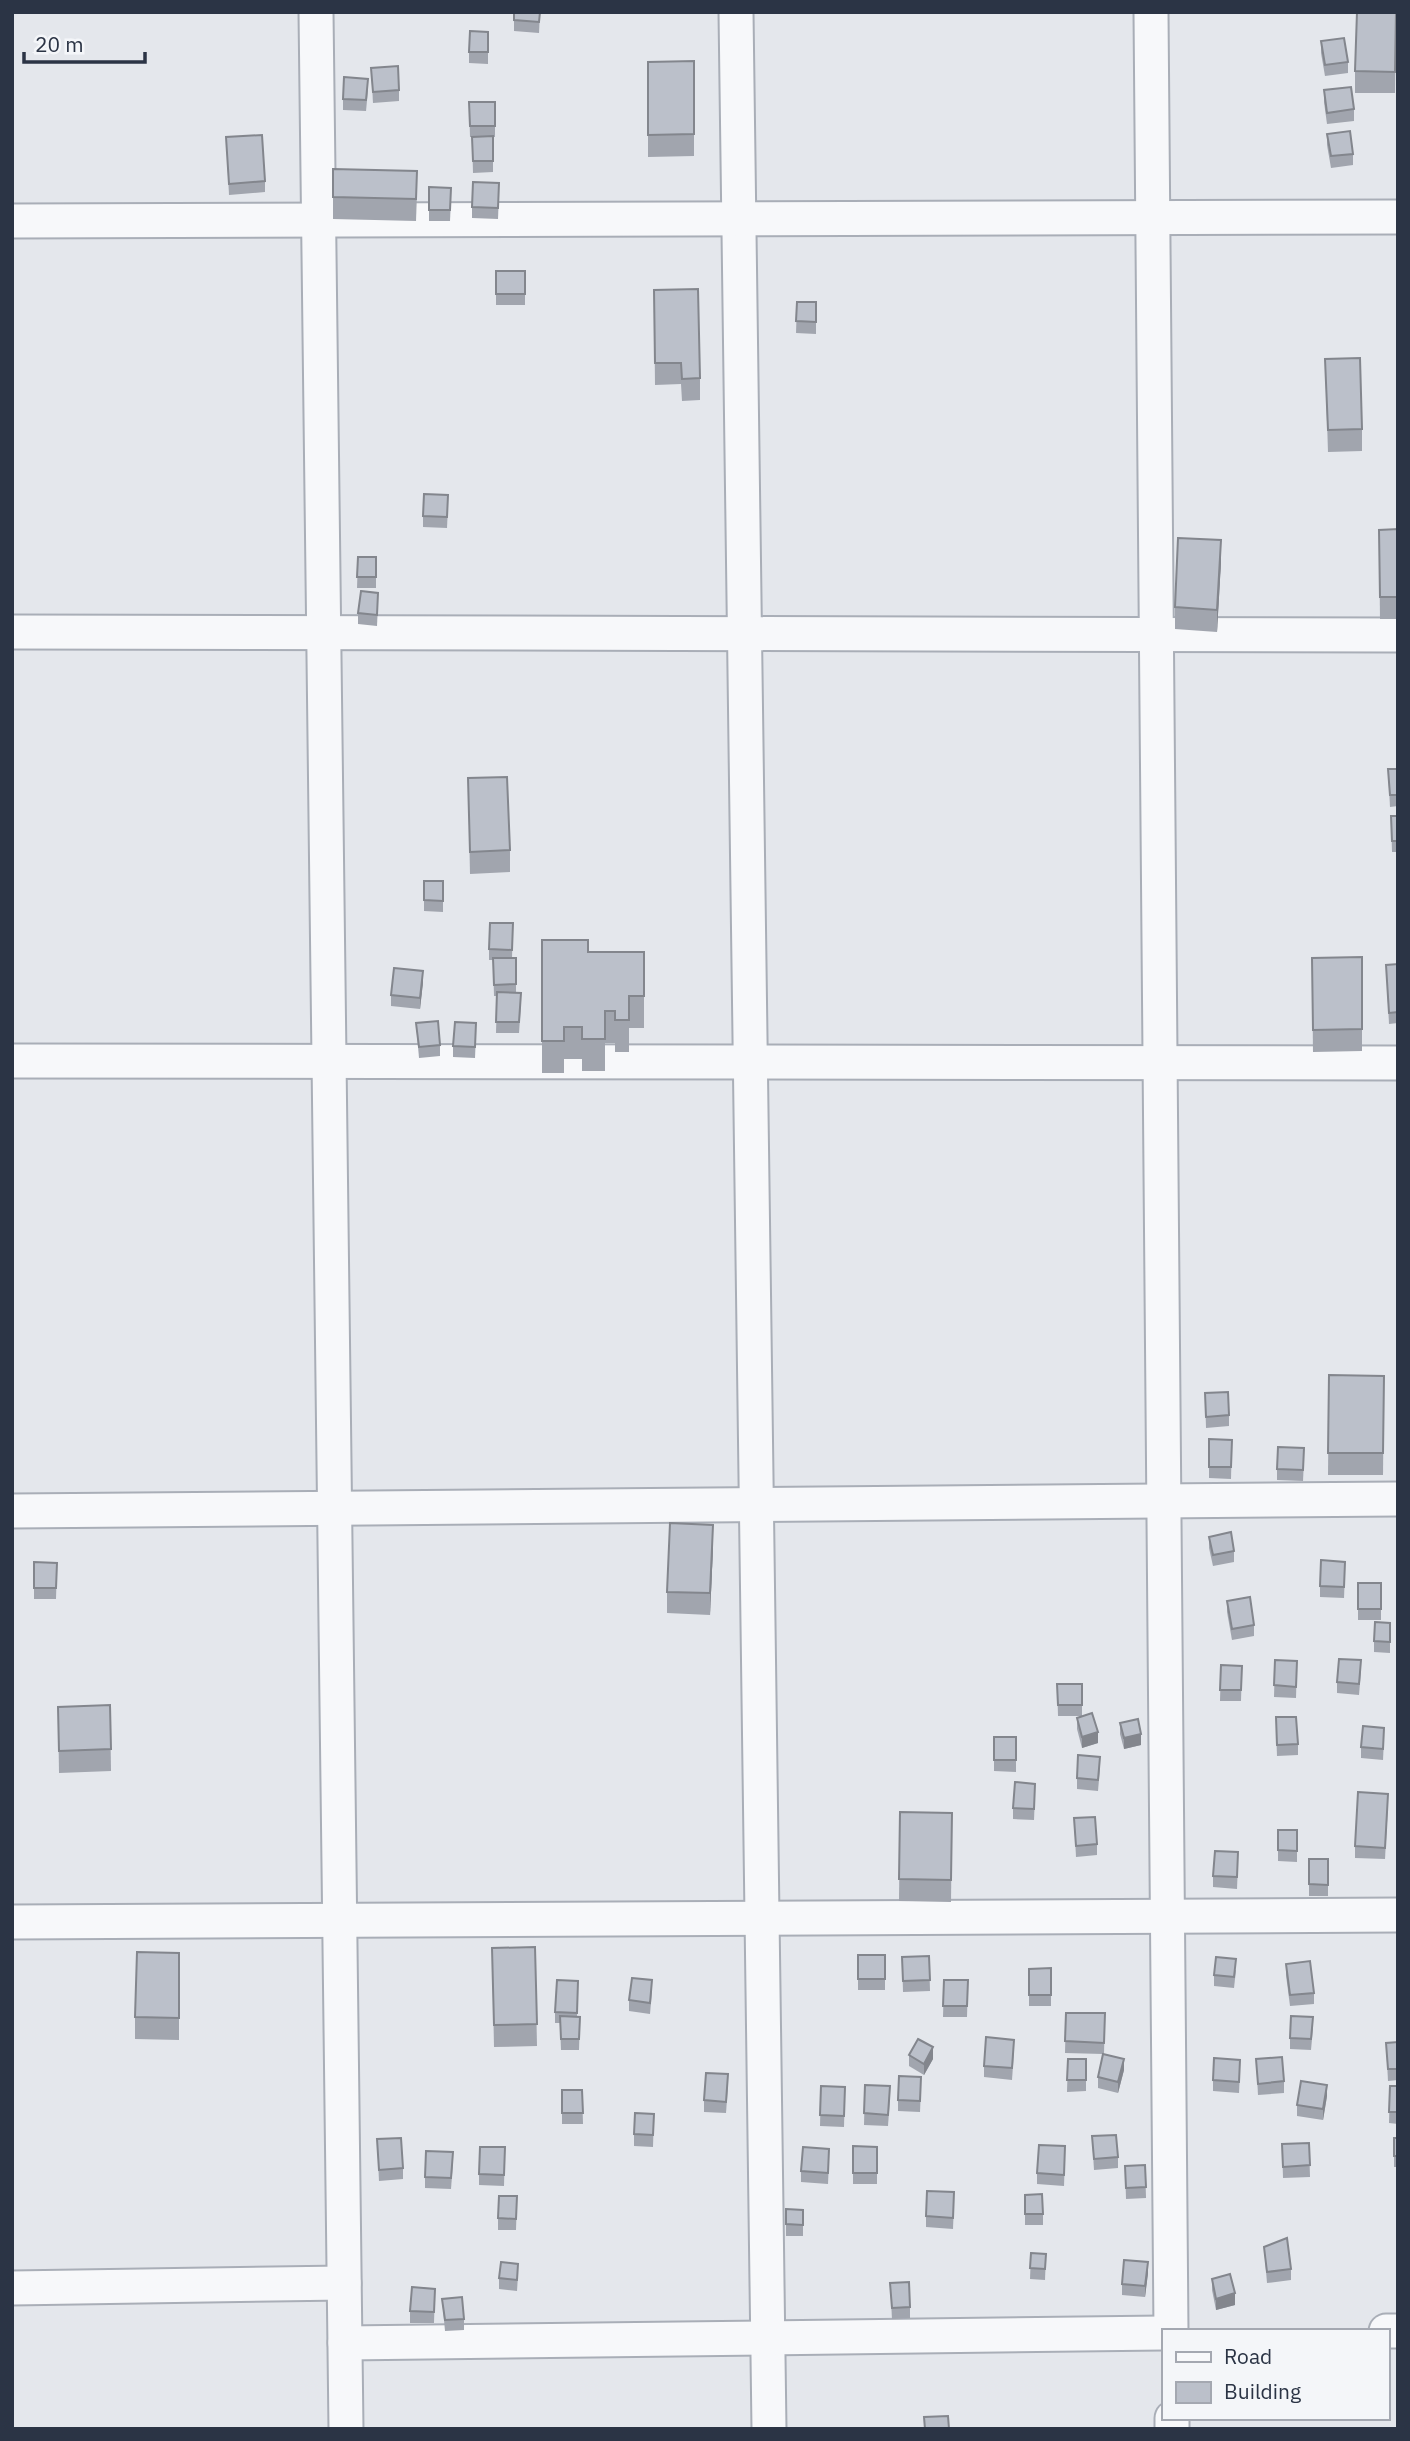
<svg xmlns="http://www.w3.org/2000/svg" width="1410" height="2441" font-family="'IBM Plex Sans',sans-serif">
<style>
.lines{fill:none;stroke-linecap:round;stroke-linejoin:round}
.street-casing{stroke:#a9aeb7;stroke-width:37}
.street{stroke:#f7f8fa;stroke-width:33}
.wall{fill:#a1a5ae}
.shaded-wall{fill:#83868d}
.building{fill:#bbc0ca;stroke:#83868d;stroke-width:2}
</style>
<rect width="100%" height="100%" fill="#e4e7ec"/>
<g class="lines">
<defs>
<g id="street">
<polyline points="316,12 346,2429"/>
<polyline points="736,12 769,2429"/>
<polyline points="1151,12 1171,2331"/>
<polyline points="12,221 1398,217"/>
<polyline points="12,632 1398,635"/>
<polyline points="12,1061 1398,1063"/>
<polyline points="12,1511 1398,1499"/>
<polyline points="12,1922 1398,1915"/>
<polyline points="12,2288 344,2283"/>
<polyline points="1386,2331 1398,2331"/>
<polyline points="345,2343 1163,2333"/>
<polyline points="1172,2418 1172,2429"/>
</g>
</defs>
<use href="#street" class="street-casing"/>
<use href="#street" class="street"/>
</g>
<g class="wall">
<polygon points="514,12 540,12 539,33 514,31"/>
<polygon points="1396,12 1395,93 1355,93 1355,71"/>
<polygon points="488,32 488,64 469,63 469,52"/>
<polygon points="1321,41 1348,62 1348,73 1325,76 1321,53"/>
<polygon points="694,61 694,156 648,157 648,62"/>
<polygon points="371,68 399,90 399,101 373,103"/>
<polygon points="368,90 366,111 343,110 343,99"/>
<polygon points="1324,90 1354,109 1354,121 1327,124 1324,102"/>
<polygon points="469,102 495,102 495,137 493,137 493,172 473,173 472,137 470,137"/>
<polygon points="1327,134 1353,154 1353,165 1331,168 1327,145"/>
<polygon points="226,137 265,181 265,192 229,195"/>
<polygon points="429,187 451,199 450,221 429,221"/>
<polygon points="417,193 416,221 333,219 333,197"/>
<polygon points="499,194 498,219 472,218 472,207"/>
<rect x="496" y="271" width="29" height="34"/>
<polygon points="654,290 700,378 700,400 682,401 681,384 655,385"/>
<polygon points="797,302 816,302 816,334 796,333"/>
<polygon points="1325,359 1362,429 1362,451 1328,452"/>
<polygon points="448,506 447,528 423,527 423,516"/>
<polygon points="1398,529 1398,619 1380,619 1379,530"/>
<polygon points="358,557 376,557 376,588 357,588"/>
<polygon points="1221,562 1217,632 1175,629 1175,607"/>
<polygon points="378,604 377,626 358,624 358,613"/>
<polygon points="1388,769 1398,769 1398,806 1390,807"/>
<polygon points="468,778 510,850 510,872 470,874"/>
<polygon points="1391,816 1398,816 1398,852 1392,852"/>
<polygon points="443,881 443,912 424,911 424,900"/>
<polygon points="513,923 512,958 516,958 516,993 521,1004 519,1033 496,1033 497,996 494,996 493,960 489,960 489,949"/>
<polygon points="542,940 588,952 644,952 644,1028 629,1028 629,1052 615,1052 615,1043 605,1043 605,1071 582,1071 582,1059 564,1059 564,1073 542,1073"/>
<polygon points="1362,957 1362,1051 1313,1052 1312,958"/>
<polygon points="1398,964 1398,1023 1389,1024 1386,965"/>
<polygon points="423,982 420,1009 391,1006 391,995"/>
<polygon points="416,1023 440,1045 440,1056 419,1058"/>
<polygon points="476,1034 475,1058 453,1057 453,1046"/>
<polygon points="1329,1375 1384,1376 1383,1475 1328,1475"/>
<polygon points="1205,1393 1229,1415 1229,1426 1206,1428"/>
<polygon points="1209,1439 1232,1440 1231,1479 1209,1478"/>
<polygon points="1304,1460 1303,1481 1277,1480 1277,1469"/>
<polygon points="1209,1537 1234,1551 1234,1562 1213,1566 1209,1548"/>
<polygon points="713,1547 710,1615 667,1613 667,1592"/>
<polygon points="34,1562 57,1563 56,1599 34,1599"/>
<polygon points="1345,1573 1344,1598 1320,1597 1320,1586"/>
<rect x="1358" y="1583" width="23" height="37"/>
<polygon points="1227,1601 1254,1625 1254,1636 1232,1640 1227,1612"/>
<polygon points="1390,1623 1390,1653 1374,1652 1374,1641"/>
<polygon points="1275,1660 1297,1661 1296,1698 1274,1697"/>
<polygon points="1221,1665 1242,1666 1241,1701 1220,1701"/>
<polygon points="1361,1671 1359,1695 1337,1693 1337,1682"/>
<polygon points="1057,1684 1082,1684 1082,1716 1058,1716"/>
<polygon points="110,1705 111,1771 59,1773 58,1707"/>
<polygon points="1077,1718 1098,1743 1082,1748 1077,1729"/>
<polygon points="1120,1723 1141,1745 1124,1749 1120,1734"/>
<polygon points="1276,1729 1298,1744 1298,1755 1277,1756"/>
<polygon points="994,1737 1016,1737 1016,1772 994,1771"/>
<polygon points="1384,1739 1383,1760 1361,1758 1361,1747"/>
<polygon points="1100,1768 1098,1791 1077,1789 1077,1778"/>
<polygon points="1035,1795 1034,1820 1013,1819 1013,1808"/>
<polygon points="1388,1805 1385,1859 1355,1858 1355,1846"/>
<polygon points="900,1812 952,1813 951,1902 899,1901"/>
<polygon points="1074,1818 1097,1844 1097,1855 1076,1857"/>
<polygon points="1278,1830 1297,1830 1297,1862 1278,1861"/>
<rect x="1309" y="1859" width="19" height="37"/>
<polygon points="1238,1863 1237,1889 1213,1887 1213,1876"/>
<polygon points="535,1947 537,2046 494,2047 492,1948"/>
<polygon points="179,1953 179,2040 135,2039 135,2017"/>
<rect x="858" y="1955" width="27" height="35"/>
<polygon points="929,1956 930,1991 903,1992 902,1957"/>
<polygon points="1286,1964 1314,1993 1314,2004 1290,2006 1286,1975"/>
<polygon points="1051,1968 1051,2006 1029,2006 1029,1969"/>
<polygon points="1236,1970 1234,1988 1214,1986 1214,1975"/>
<polygon points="944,1980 968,1980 967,2017 943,2017"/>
<polygon points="652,1991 650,2014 629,2011 629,2000"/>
<polygon points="578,1993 577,2016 580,2017 579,2050 561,2050 560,2023 555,2023 555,2012"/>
<polygon points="1066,2013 1105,2013 1104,2054 1124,2070 1118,2093 1098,2088 1098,2077 1103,2054 1065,2053"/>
<polygon points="1313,2028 1311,2050 1290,2049 1290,2038"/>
<polygon points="1398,2042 1398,2080 1388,2081 1386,2043"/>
<polygon points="1014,2051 1012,2080 984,2077 984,2066"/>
<polygon points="909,2055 933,2059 924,2075 909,2066"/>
<polygon points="1068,2059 1086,2059 1086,2091 1067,2092"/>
<polygon points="1256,2059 1284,2081 1284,2093 1258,2095"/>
<polygon points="1240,2071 1239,2093 1213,2091 1213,2080"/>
<polygon points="865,2085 890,2097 888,2126 864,2125"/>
<polygon points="728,2086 726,2113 704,2112 704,2100"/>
<polygon points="821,2086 845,2087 844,2127 820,2126"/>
<polygon points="1390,2086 1398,2086 1398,2124 1389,2123"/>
<polygon points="921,2088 920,2112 898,2111 898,2100"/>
<polygon points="562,2090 582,2090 583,2124 562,2124"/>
<polygon points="1327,2096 1323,2120 1297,2116 1297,2105"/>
<polygon points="654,2114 653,2147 634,2146 634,2134"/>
<polygon points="1092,2136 1118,2157 1118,2168 1094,2170"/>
<rect x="1394" y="2138" width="4" height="29"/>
<polygon points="377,2139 403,2168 403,2179 379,2181"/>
<polygon points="1309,2143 1310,2177 1283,2178 1282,2144"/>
<polygon points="853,2146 877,2147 877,2184 853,2184"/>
<polygon points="505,2147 504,2186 479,2185 479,2174"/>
<polygon points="1065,2157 1064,2186 1037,2184 1037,2173"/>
<polygon points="829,2160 828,2184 801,2182 801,2171"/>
<polygon points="453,2163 451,2189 425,2188 425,2177"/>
<polygon points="1145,2165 1146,2198 1126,2199 1125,2166"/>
<polygon points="1025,2195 1043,2214 1043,2225 1025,2225"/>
<polygon points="517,2196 516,2230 498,2230 498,2218"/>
<polygon points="954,2203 953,2229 926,2227 926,2216"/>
<polygon points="786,2209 803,2210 803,2236 786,2236"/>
<polygon points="1264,2247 1291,2269 1291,2280 1267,2283"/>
<polygon points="1031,2253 1046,2254 1045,2280 1030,2279"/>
<polygon points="1148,2273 1145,2297 1122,2295 1122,2284"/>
<polygon points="518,2275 517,2291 499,2289 499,2278"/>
<polygon points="1212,2279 1235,2305 1216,2310 1212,2290"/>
<polygon points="890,2283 910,2307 910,2318 892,2319"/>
<polygon points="435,2289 434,2323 410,2323 410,2311"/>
<polygon points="442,2299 464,2319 464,2330 445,2331"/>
</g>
<g class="shaded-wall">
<polygon points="1221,540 1221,562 1217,632 1217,610"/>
<polygon points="423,971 423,982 420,1009 420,998"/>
<polygon points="713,1525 713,1547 710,1615 710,1593"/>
<polygon points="1098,1732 1098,1743 1082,1748 1082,1737"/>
<polygon points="1141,1734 1141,1745 1124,1749 1124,1738"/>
<polygon points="933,2047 933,2059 924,2075 924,2064"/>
<polygon points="1124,2059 1124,2070 1118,2093 1118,2082"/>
<polygon points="1327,2085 1327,2096 1323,2120 1323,2109"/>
<polygon points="1148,2262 1148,2273 1145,2297 1145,2286"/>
<polygon points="1235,2293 1235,2305 1216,2310 1216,2299"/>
</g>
<g class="building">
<polygon points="514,12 540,12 539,22 514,20"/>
<polygon points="1357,12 1396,12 1395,72 1355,71"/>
<polygon points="470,31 488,32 488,52 469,52"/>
<polygon points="1344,38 1348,62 1325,65 1321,41"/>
<polygon points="694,61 694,134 648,135 648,62"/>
<polygon points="398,66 399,90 373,92 371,68"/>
<polygon points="344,77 368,79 366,100 343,99"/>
<polygon points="1351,87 1354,109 1327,113 1324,90"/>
<polygon points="469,102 495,102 495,126 470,126"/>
<polygon points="1350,131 1353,154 1331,156 1327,134"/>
<polygon points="262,135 265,181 229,184 226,137"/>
<polygon points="493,136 493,161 473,161 472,137"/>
<polygon points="333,169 417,171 416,199 333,197"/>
<polygon points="473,182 499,183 498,208 472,207"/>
<polygon points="429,187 451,188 450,210 429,210"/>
<rect x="496" y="271" width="29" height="23"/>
<polygon points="698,289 700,378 682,379 681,363 655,363 654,290"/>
<polygon points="797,302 816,302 816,322 796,321"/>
<polygon points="1360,358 1362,429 1328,430 1325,359"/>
<polygon points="424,494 448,495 447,517 423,516"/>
<polygon points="1398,529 1398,597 1380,597 1379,530"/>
<polygon points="1178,538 1221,540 1217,610 1175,607"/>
<polygon points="358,557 376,557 376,577 357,577"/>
<polygon points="361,591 378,593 377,615 358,613"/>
<polygon points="1388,769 1398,769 1398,795 1390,795"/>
<polygon points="507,777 510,850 470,852 468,778"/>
<polygon points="1391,816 1398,816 1398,841 1392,841"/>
<polygon points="424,881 443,881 443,901 424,900"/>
<polygon points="490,923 513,923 512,950 489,949"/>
<polygon points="542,940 588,940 588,952 644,952 644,996 629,996 629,1020 615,1020 615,1011 605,1011 605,1039 582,1039 582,1027 564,1027 564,1041 542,1041"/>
<polygon points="1362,957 1362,1029 1313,1030 1312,958"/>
<polygon points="493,958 516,958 516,984 494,985"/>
<polygon points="1398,964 1398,1012 1389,1013 1386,965"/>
<polygon points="394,968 423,971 420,998 391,995"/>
<polygon points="497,992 521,993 519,1022 496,1022"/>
<polygon points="438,1021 440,1045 419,1047 416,1023"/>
<polygon points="455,1022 476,1023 475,1047 453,1046"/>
<polygon points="1329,1375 1384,1376 1383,1453 1328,1453"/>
<polygon points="1228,1392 1229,1415 1206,1417 1205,1393"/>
<polygon points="1209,1439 1232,1440 1231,1467 1209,1467"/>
<polygon points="1278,1447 1304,1448 1303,1470 1277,1469"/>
<polygon points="670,1523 713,1525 710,1593 667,1592"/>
<polygon points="1231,1532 1234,1551 1213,1555 1209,1537"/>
<polygon points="1321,1560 1345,1562 1344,1587 1320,1586"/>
<polygon points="34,1562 57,1563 56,1588 34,1588"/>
<rect x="1358" y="1583" width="23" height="26"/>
<polygon points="1250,1597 1254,1625 1232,1629 1227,1601"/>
<polygon points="1375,1622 1390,1623 1390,1642 1374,1641"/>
<polygon points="1339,1659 1361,1660 1359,1684 1337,1682"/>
<polygon points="1275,1660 1297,1661 1296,1687 1274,1685"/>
<polygon points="1221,1665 1242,1666 1241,1690 1220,1690"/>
<polygon points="1057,1684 1082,1684 1082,1705 1058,1705"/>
<polygon points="110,1705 111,1749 59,1751 58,1707"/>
<polygon points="1092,1713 1098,1732 1082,1737 1077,1718"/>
<polygon points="1276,1717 1296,1717 1298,1744 1277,1745"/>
<polygon points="1138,1719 1141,1734 1124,1738 1120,1723"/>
<polygon points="1363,1726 1384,1728 1383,1749 1361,1747"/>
<rect x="994" y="1737" width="22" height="23"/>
<polygon points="1078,1755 1100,1757 1098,1780 1077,1778"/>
<polygon points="1015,1782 1035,1784 1034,1809 1013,1808"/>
<polygon points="1358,1792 1388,1794 1385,1848 1355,1846"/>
<polygon points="900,1812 952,1813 951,1880 899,1879"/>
<polygon points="1095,1817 1097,1844 1076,1846 1074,1818"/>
<polygon points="1278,1830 1297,1830 1297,1851 1278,1850"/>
<polygon points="1215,1851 1238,1852 1237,1877 1213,1876"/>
<polygon points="1309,1859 1328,1859 1328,1885 1309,1884"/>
<polygon points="535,1947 537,2024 494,2025 492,1948"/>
<polygon points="137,1952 179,1953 179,2018 135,2017"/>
<rect x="858" y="1955" width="27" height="24"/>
<polygon points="929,1956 930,1980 903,1981 902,1957"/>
<polygon points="1216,1957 1236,1959 1234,1977 1214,1975"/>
<polygon points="1310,1961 1314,1993 1290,1995 1286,1964"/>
<polygon points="1051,1968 1051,1995 1029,1995 1029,1969"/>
<polygon points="632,1978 652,1980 650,2003 629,2000"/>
<polygon points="557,1980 578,1981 577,2013 555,2012"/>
<polygon points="944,1980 968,1980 967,2006 943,2006"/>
<polygon points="1066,2013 1105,2013 1104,2043 1065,2041"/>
<polygon points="560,2016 580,2017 579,2039 561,2039"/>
<polygon points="1291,2016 1313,2017 1311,2039 1290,2038"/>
<polygon points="986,2037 1014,2040 1012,2068 984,2066"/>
<polygon points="918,2039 933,2047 924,2064 909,2055"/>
<polygon points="1398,2042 1398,2069 1388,2069 1386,2043"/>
<polygon points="1103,2054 1124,2059 1118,2082 1098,2077"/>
<polygon points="1282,2057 1284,2081 1258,2084 1256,2059"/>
<polygon points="1214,2058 1240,2060 1239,2082 1213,2080"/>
<polygon points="1068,2059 1086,2059 1086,2080 1067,2080"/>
<polygon points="706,2073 728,2074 726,2102 704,2100"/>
<polygon points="899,2076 921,2077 920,2101 898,2100"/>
<polygon points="1301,2081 1327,2085 1323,2109 1297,2105"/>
<polygon points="865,2085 890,2086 888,2115 864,2113"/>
<polygon points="821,2086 845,2087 844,2116 820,2115"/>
<polygon points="1390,2086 1398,2086 1398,2112 1389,2112"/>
<polygon points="562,2090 582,2090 583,2113 562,2113"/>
<polygon points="635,2113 654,2114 653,2135 634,2134"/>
<polygon points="1116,2135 1118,2157 1094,2159 1092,2136"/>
<polygon points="401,2138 403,2168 379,2170 377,2139"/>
<rect x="1394" y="2138" width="4" height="18"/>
<polygon points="1309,2143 1310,2165 1283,2167 1282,2144"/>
<polygon points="1039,2145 1065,2146 1064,2175 1037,2173"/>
<polygon points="853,2146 877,2147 877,2173 853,2173"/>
<polygon points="480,2147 505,2147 504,2175 479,2174"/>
<polygon points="803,2147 829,2149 828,2173 801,2171"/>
<polygon points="426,2151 453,2152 451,2178 425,2177"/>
<polygon points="1145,2165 1146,2187 1126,2188 1125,2166"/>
<polygon points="927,2191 954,2192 953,2218 926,2216"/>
<polygon points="1042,2194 1043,2214 1025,2214 1025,2195"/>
<polygon points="499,2196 517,2196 516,2219 498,2218"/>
<polygon points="786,2209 803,2210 803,2225 786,2224"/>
<polygon points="1287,2238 1291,2269 1267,2272 1264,2247"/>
<polygon points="1031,2253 1046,2254 1045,2269 1030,2268"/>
<polygon points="1124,2260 1148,2262 1145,2286 1122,2284"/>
<polygon points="501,2262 518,2264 517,2280 499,2278"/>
<polygon points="1230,2274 1235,2293 1216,2299 1212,2279"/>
<polygon points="909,2282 910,2307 892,2308 890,2283"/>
<polygon points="412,2287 435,2289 434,2312 410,2311"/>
<polygon points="462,2297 464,2319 445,2320 442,2299"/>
<polygon points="948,2416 949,2429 925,2429 924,2417"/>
</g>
<rect width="1410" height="2441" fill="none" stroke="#2b3445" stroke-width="28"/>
<rect x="1162" y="2329" width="228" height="91" fill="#f4f6f9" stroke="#a4a8b1" stroke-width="2"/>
<rect x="1176" y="2352" width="35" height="10" fill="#f7f8fa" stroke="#a4a8b1" stroke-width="2"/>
<text x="1224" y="2364" font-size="21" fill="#2b3445">Road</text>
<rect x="1176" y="2382" width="35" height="21" fill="#bbc0ca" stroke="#a4a8b1" stroke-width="2"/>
<text x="1224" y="2399" font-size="21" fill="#2b3445">Building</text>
<path d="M24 52v10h121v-10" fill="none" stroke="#2b3445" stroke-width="3.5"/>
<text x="35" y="52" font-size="21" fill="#2b3445" stroke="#f4f6f9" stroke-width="5" paint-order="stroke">20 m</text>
</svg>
